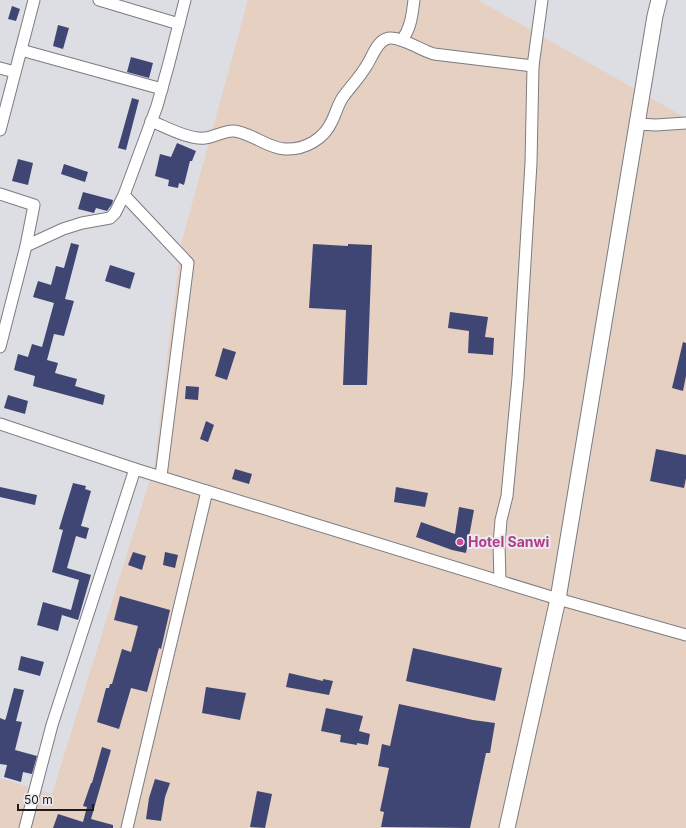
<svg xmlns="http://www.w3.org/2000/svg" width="686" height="828" font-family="Inter,sans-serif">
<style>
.industrial{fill:#e5d0c2}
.building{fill:#404674}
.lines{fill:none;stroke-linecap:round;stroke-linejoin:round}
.street-casing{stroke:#7b7c81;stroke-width:13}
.secondary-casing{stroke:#7b7c81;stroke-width:17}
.street{stroke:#fff;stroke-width:11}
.secondary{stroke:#fff;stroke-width:15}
.hotel-dot{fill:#d1479c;stroke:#eaebf1;stroke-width:1.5}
.labels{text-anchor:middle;stroke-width:4;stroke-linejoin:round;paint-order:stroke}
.hotel-label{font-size:14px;font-weight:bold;fill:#b23c85;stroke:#eaebf1;text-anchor:start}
</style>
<rect width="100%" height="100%" fill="#dddee3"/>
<polygon class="industrial" points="248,0 478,0 686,118 686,828 0,828 0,778 52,794 154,467 181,244"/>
<g class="building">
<polygon points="12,6 20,9 16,21 8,19"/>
<polygon points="58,25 69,28 63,49 53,46"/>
<polygon points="131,57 153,63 149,78 127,72"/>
<polygon points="132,98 139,100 126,150 118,148"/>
<polygon points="177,143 196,151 192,161 190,161 184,185 179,183 178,188 168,186 169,180 155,176 160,154 171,157"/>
<polygon points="18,159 33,163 28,185 12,181"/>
<polygon points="64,164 88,172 85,182 61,174"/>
<polygon points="83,192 113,200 112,204 107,211 96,208 94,213 78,209"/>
<polygon points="71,243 79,245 65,299 74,301 64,336 54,334 47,360 58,363 55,373 77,379 75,386 105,395 103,405 33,386 35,376 14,370 18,354 28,357 32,344 42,347 54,303 33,297 38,281 51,285 56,266 64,268"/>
<polygon points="313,244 348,246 348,244 372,245 367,385 343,385 346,310 309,308"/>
<polygon points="110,265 135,273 130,289 105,281"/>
<polygon points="450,312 488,317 485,337 494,338 493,355 468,353 469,331 448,328"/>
<polygon points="683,342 686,343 686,376 683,391 672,388"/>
<polygon points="223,348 236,352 227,380 215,376"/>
<polygon points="186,386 199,387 198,400 185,399"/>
<polygon points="8,395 28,401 25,414 4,408"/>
<polygon points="206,421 214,425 208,442 200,439"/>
<polygon points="656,449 686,455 686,478 684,488 650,481"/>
<polygon points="235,469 252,474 249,484 232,479"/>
<polygon points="73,483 86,486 85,489 91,491 81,526 89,528 86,539 76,536 67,568 91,575 78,620 62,615 58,631 37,625 43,602 71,610 79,580 52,572 63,530 59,529"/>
<polygon points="0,487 37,495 35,505 0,497"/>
<polygon points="396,487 428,493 425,507 394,502"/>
<polygon points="459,507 474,510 466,553 452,550 416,537 421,522 455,534"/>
<polygon points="133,552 146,556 142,570 128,565"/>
<polygon points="165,552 178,555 175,568 163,565"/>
<polygon points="120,596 170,610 161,649 159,648 147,692 131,688 119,729 97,722 106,688 109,688 110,684 112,684 122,649 131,652 138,626 114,620"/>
<polygon points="413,648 502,668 495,701 406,681"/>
<polygon points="21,656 44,662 40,676 18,670"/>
<polygon points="289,673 323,681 323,679 333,681 329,695 286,687"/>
<polygon points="206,687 246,693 240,720 202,713"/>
<polygon points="14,688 24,690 16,721 22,722 15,750 37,756 32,774 23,772 21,782 4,777 7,765 0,764 0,718 5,720 6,718"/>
<polygon points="399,704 473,720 495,723 490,753 486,753 470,828 381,827 384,812 380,811 389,768 378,766 382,744 390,746"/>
<polygon points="326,708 363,716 359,731 370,734 368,745 357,743 357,745 340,742 341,735 321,731"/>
<polygon points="102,747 111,750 91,819 113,825 113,828 53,828 58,814 83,822 87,807 83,806 91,783 92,783"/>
<polygon points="155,779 170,783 165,797 161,821 146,819 149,798"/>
<polygon points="257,791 272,794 265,828 250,827"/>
</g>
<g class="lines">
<defs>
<g id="street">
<polyline points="99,0 179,24"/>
<path d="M402 40C411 28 412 15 414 0"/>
<polyline points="21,50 162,89"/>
<polyline points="0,68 15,72"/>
<path d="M151 121C166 127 189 140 205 138 215 137 225 130 234 131 252 133 267 148 285 149 305 150 324 139 332 121 336 113 338 104 343 97 351 86 360 77 367 65 372 57 377 42 386 39 397 34 422 51 434 54L533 66"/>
<polyline points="637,124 656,125 686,123"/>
<polyline points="0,130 34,0"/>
<polyline points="0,194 34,205 26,246 0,347"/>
<polyline points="124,195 188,263 161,476"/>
<polyline points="26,246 63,229 82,223 110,218 115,213 124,195 157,106 169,63 185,0"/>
<polyline points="0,424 135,469 558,599 686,635"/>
<polyline points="500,581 499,544 501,520 507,496 518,378 531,163 533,66 542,0"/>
<polyline points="25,828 52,725 135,469"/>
<polyline points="127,828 207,491"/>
</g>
<polyline id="secondary" points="507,828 558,599 655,16 659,0"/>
</defs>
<use href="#street" class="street-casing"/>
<use href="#secondary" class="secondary-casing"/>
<use href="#street" class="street"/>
<use href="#secondary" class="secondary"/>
</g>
<circle class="hotel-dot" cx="460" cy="542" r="4"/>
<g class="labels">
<g class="hotel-label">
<text x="468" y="547">Hotel Sanwi</text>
</g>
</g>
<path d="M18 804v6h75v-6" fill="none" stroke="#1d1d1f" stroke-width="2"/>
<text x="24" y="804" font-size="12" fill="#1d1d1f" stroke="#eaebf1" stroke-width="3" paint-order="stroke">50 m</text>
</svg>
